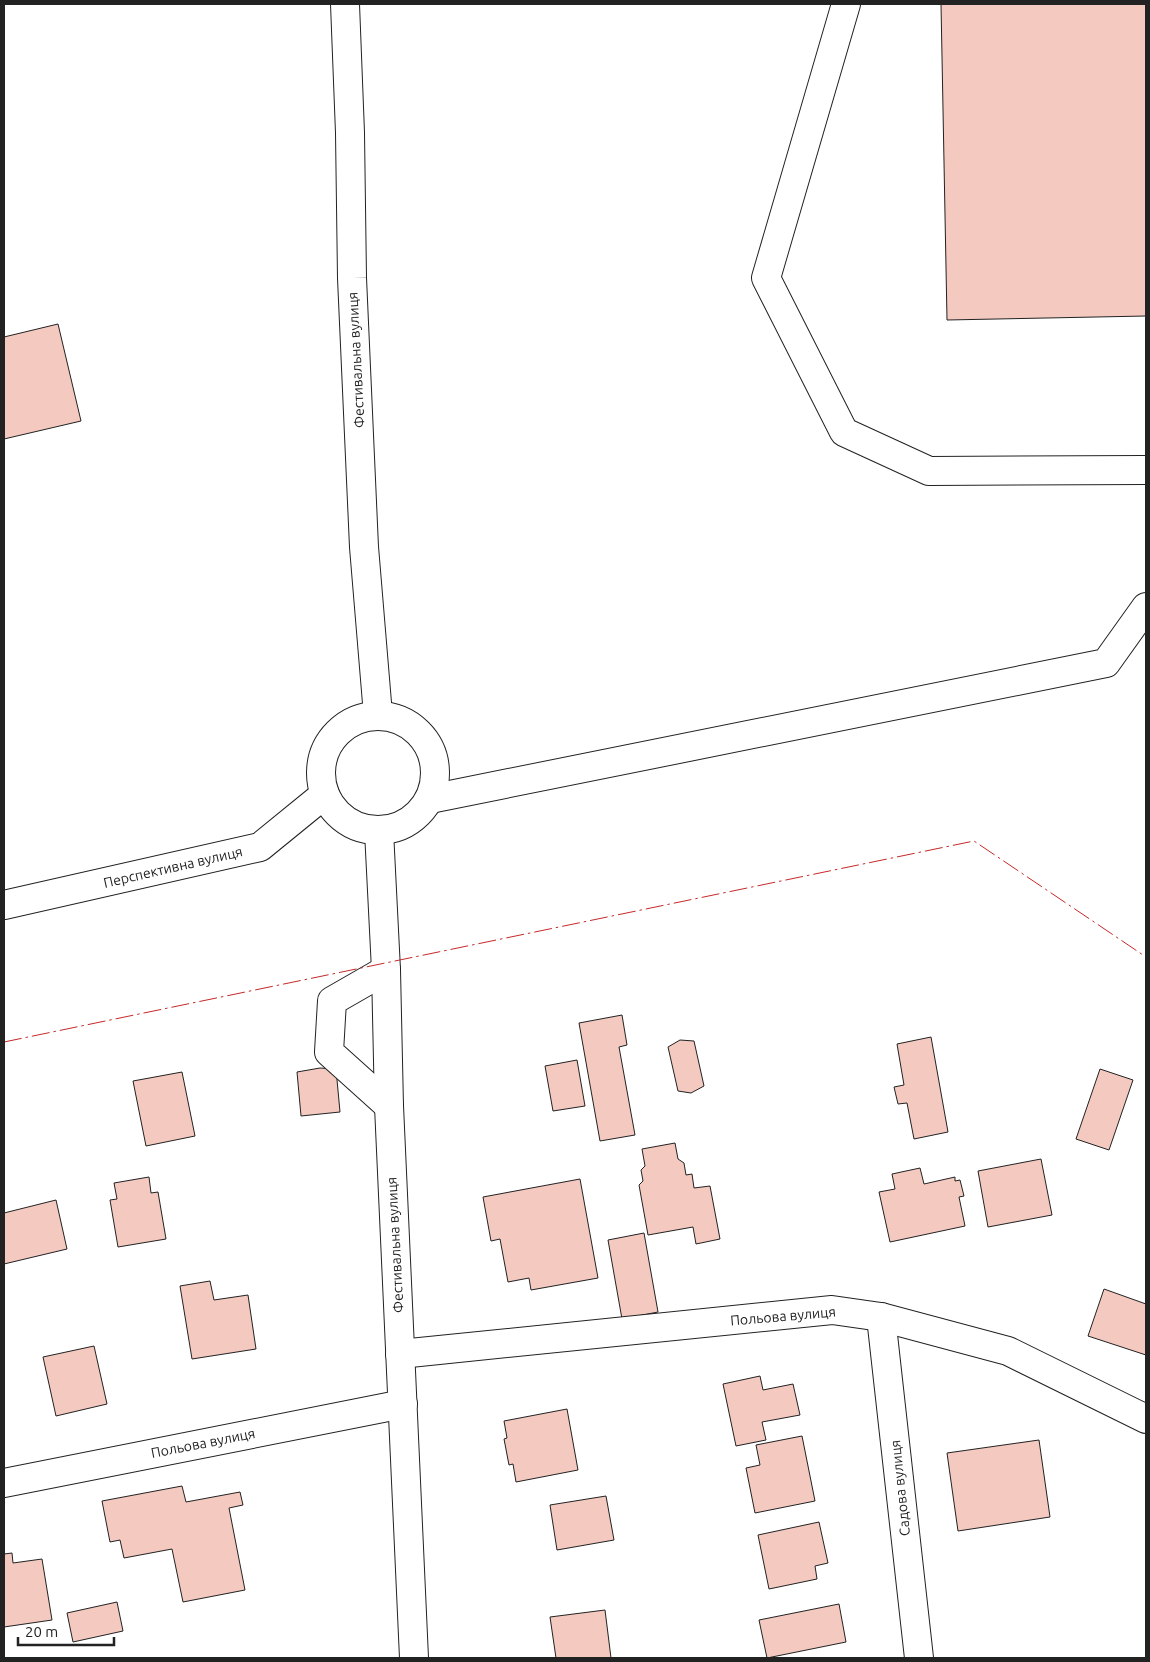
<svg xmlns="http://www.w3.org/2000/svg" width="1150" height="1662" font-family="Ubuntu,sans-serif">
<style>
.building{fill:#f3c9c0;stroke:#222}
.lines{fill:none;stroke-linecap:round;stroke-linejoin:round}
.minor-casing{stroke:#222;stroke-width:30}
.minor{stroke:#fff;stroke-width:28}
.power{stroke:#c62828;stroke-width:1;stroke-dasharray:18 4 2.5 4;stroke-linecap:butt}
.labels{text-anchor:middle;stroke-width:4;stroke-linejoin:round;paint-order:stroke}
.street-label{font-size:14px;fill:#222;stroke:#fff}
</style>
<rect width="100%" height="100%" fill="#fff"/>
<g class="building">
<polygon points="941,4 1146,4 1146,316 947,320"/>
<polygon points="58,324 81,421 4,439 4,337"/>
<polygon points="622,1015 627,1045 619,1047 635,1135 600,1141 579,1023"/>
<polygon points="931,1037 948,1132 914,1139 907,1103 898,1104 894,1087 904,1085 897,1044"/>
<polygon points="680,1040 694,1041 704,1086 691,1093 678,1091 668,1047"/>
<polygon points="577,1060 585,1106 553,1111 545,1066"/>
<polygon points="320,1068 336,1069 340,1112 301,1116 297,1072"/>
<polygon points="1100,1069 1133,1080 1109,1150 1076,1139"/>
<polygon points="182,1072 195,1136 146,1146 133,1081"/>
<polygon points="675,1143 678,1159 684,1163 686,1175 692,1174 694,1188 710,1186 720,1239 696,1244 693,1227 648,1235 639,1185 643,1181 641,1170 645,1166 642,1149"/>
<polygon points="1041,1159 1052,1215 988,1227 978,1171"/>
<polygon points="920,1168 924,1184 955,1177 955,1181 960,1180 964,1196 959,1197 965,1226 890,1242 879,1192 895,1189 892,1174"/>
<polygon points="149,1177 151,1193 158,1192 166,1239 118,1247 110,1200 117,1199 114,1183"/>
<polygon points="580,1179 598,1278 531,1290 529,1278 508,1282 500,1239 491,1241 483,1197"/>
<polygon points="56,1200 67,1249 4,1264 4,1213"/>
<polygon points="644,1233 658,1312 622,1319 608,1240"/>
<polygon points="210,1281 214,1300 248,1295 256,1349 192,1359 180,1286"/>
<polygon points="1104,1289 1146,1304 1146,1355 1088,1336"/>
<polygon points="94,1346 107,1404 56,1416 43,1357"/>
<polygon points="760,1376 763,1390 793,1384 800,1415 762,1422 766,1440 736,1446 723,1384"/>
<polygon points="567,1409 578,1470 516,1482 513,1464 509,1465 504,1439 507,1438 504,1421"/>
<polygon points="802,1436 815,1501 755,1513 746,1468 760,1465 756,1445"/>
<polygon points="1039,1440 1050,1517 958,1531 947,1453"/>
<polygon points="182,1486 186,1502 240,1492 243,1505 229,1508 245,1590 183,1602 172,1549 124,1558 120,1540 110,1542 102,1501"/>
<polygon points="606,1496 614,1540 557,1550 550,1505"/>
<polygon points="819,1522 828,1563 815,1566 817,1579 769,1589 758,1535"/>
<polygon points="12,1553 13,1563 42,1559 52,1620 4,1627 4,1554"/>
<polygon points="117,1602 123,1631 73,1642 67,1613"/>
<polygon points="839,1604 846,1642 767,1658 759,1620"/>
<polygon points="605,1610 611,1658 556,1658 550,1617"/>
</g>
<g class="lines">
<defs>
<g id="minor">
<polyline points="345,4 350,133 352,278 364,547 378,715"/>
<polyline points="846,4 766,278 844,432 929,471 1146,470"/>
<circle cx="378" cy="773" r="57"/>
<polyline points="430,799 1106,663 1146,607"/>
<polyline points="379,831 386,970 389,1106 414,1658"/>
<polyline points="4,905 260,847 325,794"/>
<polyline points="386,970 332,1001 329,1052 389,1106"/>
<polyline points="881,1317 919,1658"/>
<polyline points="400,1354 832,1310 881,1317 1008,1351 1146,1419"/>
<polyline points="4,1483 403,1404"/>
</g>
</defs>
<use href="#minor" class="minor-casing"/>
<use href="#minor" class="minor"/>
<polyline class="power" points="4,1042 974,841 1146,957"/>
</g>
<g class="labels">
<g class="street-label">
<text transform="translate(356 360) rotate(-93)" y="5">Фестивальна вулиця</text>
<text transform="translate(173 867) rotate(-13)" y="5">Перспективна вулиця</text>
<text transform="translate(395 1245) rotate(-93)" y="5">Фестивальна вулиця</text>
<text transform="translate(783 1316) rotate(-5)" y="5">Польова вулиця</text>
<text transform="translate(203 1443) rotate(-11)" y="5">Польова вулиця</text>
<text transform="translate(900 1488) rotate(-96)" y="5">Садова вулиця</text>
</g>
</g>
<rect width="1150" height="1662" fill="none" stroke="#222222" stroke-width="10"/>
<path d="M18 1637v8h96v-8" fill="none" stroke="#222222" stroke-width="2.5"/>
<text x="25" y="1637" font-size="15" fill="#222222" stroke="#ffffff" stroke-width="4" paint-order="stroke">20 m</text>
</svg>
